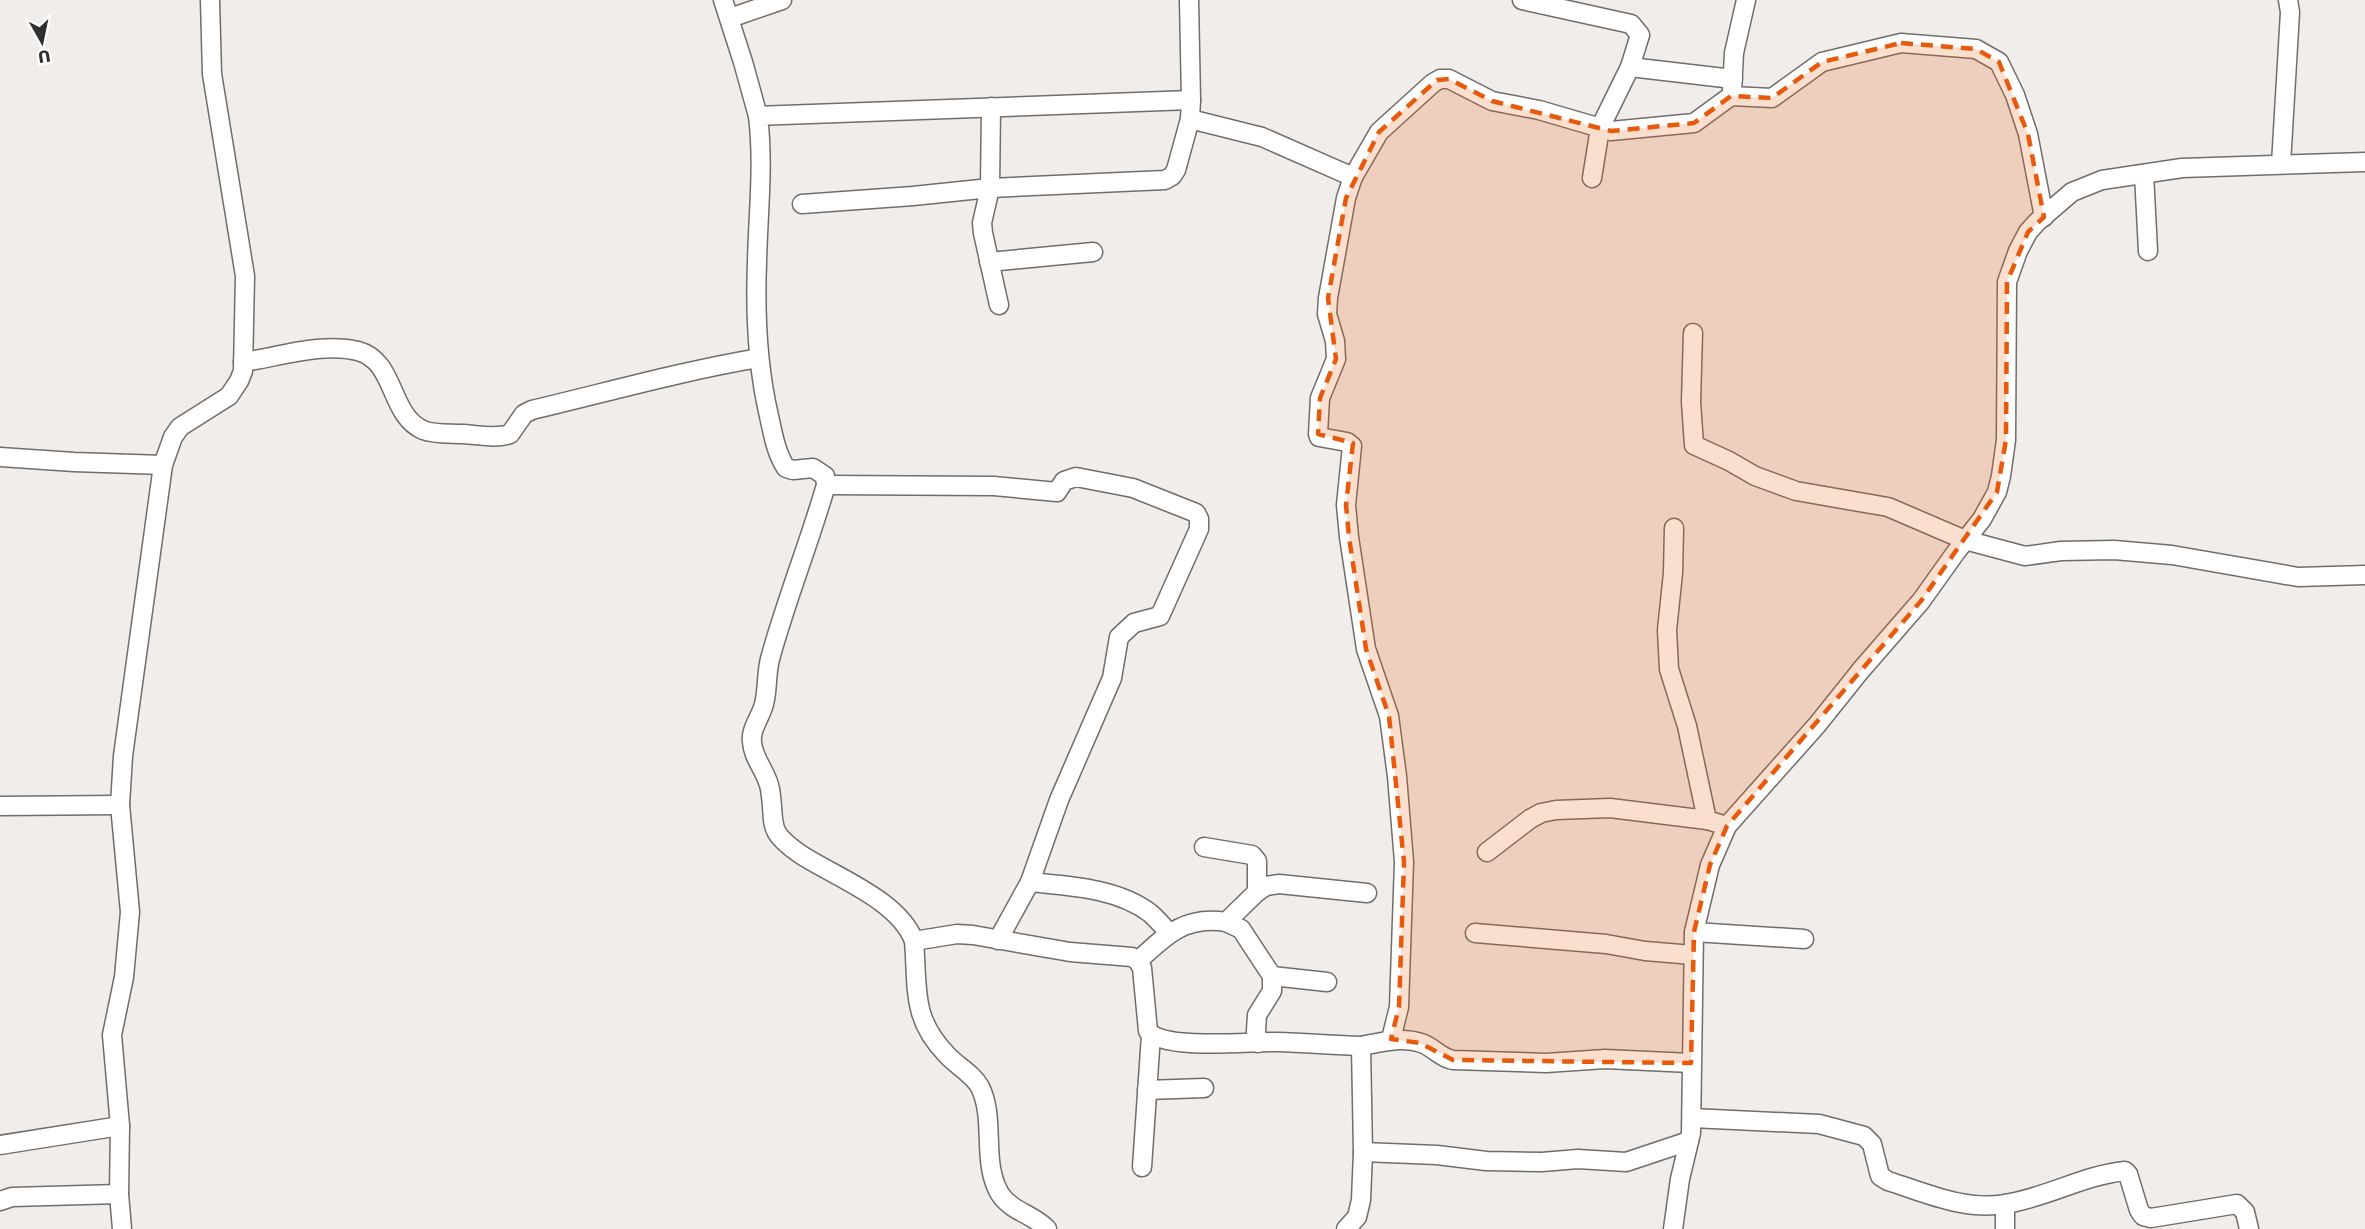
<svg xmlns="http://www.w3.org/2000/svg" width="2365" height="1229" font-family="'DejaVu Sans',sans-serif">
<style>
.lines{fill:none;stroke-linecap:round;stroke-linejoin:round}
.street-casing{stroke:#706d6a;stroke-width:21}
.street{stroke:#fff;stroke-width:18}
.marked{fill:#e8590c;fill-opacity:0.2;stroke:#e8590c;stroke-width:4.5;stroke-dasharray:12 8;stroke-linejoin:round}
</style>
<rect width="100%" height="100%" fill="#f1edea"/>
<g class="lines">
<defs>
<g id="street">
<polyline points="723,0 743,62 758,116"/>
<polyline points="1189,0 1191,100 1190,119 1262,137 1353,177 1346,198 1328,298 1327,314 1335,341 1336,359 1320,398 1318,434 1319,437 1347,442 1352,446 1346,505 1349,537 1366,649 1389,716 1397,776 1404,862 1399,1007 1391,1039"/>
<polyline points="1522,0 1631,24 1640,35 1630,67 1600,128 1592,178"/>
<polyline points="730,18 782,0"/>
<polyline points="1630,67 1733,79"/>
<polyline points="1732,91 1734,53 1746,0"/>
<polyline points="991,107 990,188 982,223 983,233 999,305"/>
<polyline points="2281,164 2290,12 2288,0"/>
<polyline points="2144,174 2148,251"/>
<polyline points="1353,177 1379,132 1433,83 1440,79 1449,79 1492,101 1539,110 1611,131 1694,123 1731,96 1772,98 1822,62 1901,43 1976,49 1999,62 2015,95 2028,134 2044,217"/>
<polyline points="802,204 913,196 990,188 1165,180 1172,176 1176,170 1190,119"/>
<polyline points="989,262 1093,252"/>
<polyline points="1693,333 1691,402 1694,445 1729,461 1755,476 1796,491 1888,507 1965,540 2025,556 2061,551 2114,550 2172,555 2298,577 2365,575"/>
<path d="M243 362C279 357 322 342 358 351 396 361 389 415 423 430 435 435 451 433 464 434 479 435 496 439 510 434L524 414 532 410C608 392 682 371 759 358"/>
<polyline points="0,457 74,462 163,465"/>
<polyline points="826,485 994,486 1057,492 1064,481 1076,477 1133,488 1196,513 1199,519 1199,529 1160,616 1134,623 1119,637 1112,678 1059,800 1030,882 998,940"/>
<polyline points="1674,528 1673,573 1667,630 1669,669 1687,726 1707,820 1727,826"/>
<polyline points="0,806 120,805"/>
<polyline points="1204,847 1252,855 1257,861 1257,892"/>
<polyline points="1487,852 1530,819 1541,813 1556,810 1610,808 1707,820"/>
<path d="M1030 882C1069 886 1117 888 1150 913 1157 919 1163 926 1169 933"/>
<polyline points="1226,922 1241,929 1272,976 1272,991 1257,1015 1256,1031 1258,1043"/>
<polyline points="1694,932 1804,939"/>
<polyline points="1475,933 1606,944 1645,951 1693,955"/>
<path d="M914 941 957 934 973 935 1070 952 1132 957 1138 961 1142 968 1148 1031C1165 1051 1251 1041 1278 1042 1306 1043 1333 1045 1361 1046L1363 1152 1361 1200 1357 1217 1346 1229"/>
<path d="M1138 961C1165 936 1185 915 1226 922L1257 892 1266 886 1279 884 1367 893"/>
<polyline points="1272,976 1327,982"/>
<path d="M1361 1046C1382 1042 1402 1036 1424 1044 1435 1049 1441 1058 1453 1060L1546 1063 1605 1059 1691 1063"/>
<polyline points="1147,1090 1204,1088"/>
<path d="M1692 1118 1819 1124 1864 1136 1872 1144 1880 1176 1888 1181C1926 1193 1965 1211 2005 1204 2046 1198 2084 1175 2125 1171L2128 1174 2139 1210 2143 1216 2151 1218 2237 1204 2245 1212 2249 1229"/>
<polyline points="0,1145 120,1126"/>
<polyline points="1363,1152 1437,1155 1486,1161 1542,1162 1578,1159 1626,1162 1689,1141"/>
<polyline points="1142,1167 1151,1035"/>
<polyline points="0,1201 12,1197 119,1194"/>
<polyline points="122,1229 119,1194 120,1126 112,1035 124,977 130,912 120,805 123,756 163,465 173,437 180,427 229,396 239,381 243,371 245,276 212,74 210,0"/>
<path d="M1047 1229C1033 1214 1012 1212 1000 1194 981 1163 996 1119 980 1087 973 1074 957 1066 947 1055 911 1018 918 989 914 941 899 900 835 877 800 854 765 830 776 825 770 789 767 772 753 759 752 742 750 729 761 717 764 704 768 689 766 674 770 659 786 600 809 544 826 485L825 476 813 468 793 470 786 468C776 453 773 434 769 416 757 365 755 314 757 262 758 214 764 165 758 116L1191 100"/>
<polyline points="1673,1229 1680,1179 1691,1133 1694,932 1710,865 1727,826 1817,725 1861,670 1921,601 1956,552 1982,519 1997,492 2001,476 2006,440 2007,282 2018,251 2028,232 2037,222 2072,192 2102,180 2182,168 2365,162"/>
<polyline points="2005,1229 2005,1204"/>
</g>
</defs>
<use href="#street" class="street-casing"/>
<use href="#street" class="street"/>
</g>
<path class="marked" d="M1901 43 1976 49 1999 62 2028 134 2044 217 2028 232 2007 282 2006 440 1997 492 1921 601 1727 826 1710 865 1694 932 1691 1063 1453 1060 1420 1043 1391 1039 1399 1007 1404 862 1389 716 1366 649 1349 537 1346 505 1353 443 1318 434 1320 398 1336 359 1328 298 1346 198 1379 132 1437 80 1449 79 1492 101 1611 131 1694 123 1731 96 1772 98 1822 62Z"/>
<g transform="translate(42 42) rotate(171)" stroke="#ffffff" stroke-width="4.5" paint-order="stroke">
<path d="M0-4.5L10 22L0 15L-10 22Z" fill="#31302e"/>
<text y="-9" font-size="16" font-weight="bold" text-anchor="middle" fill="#31302e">U</text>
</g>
</svg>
